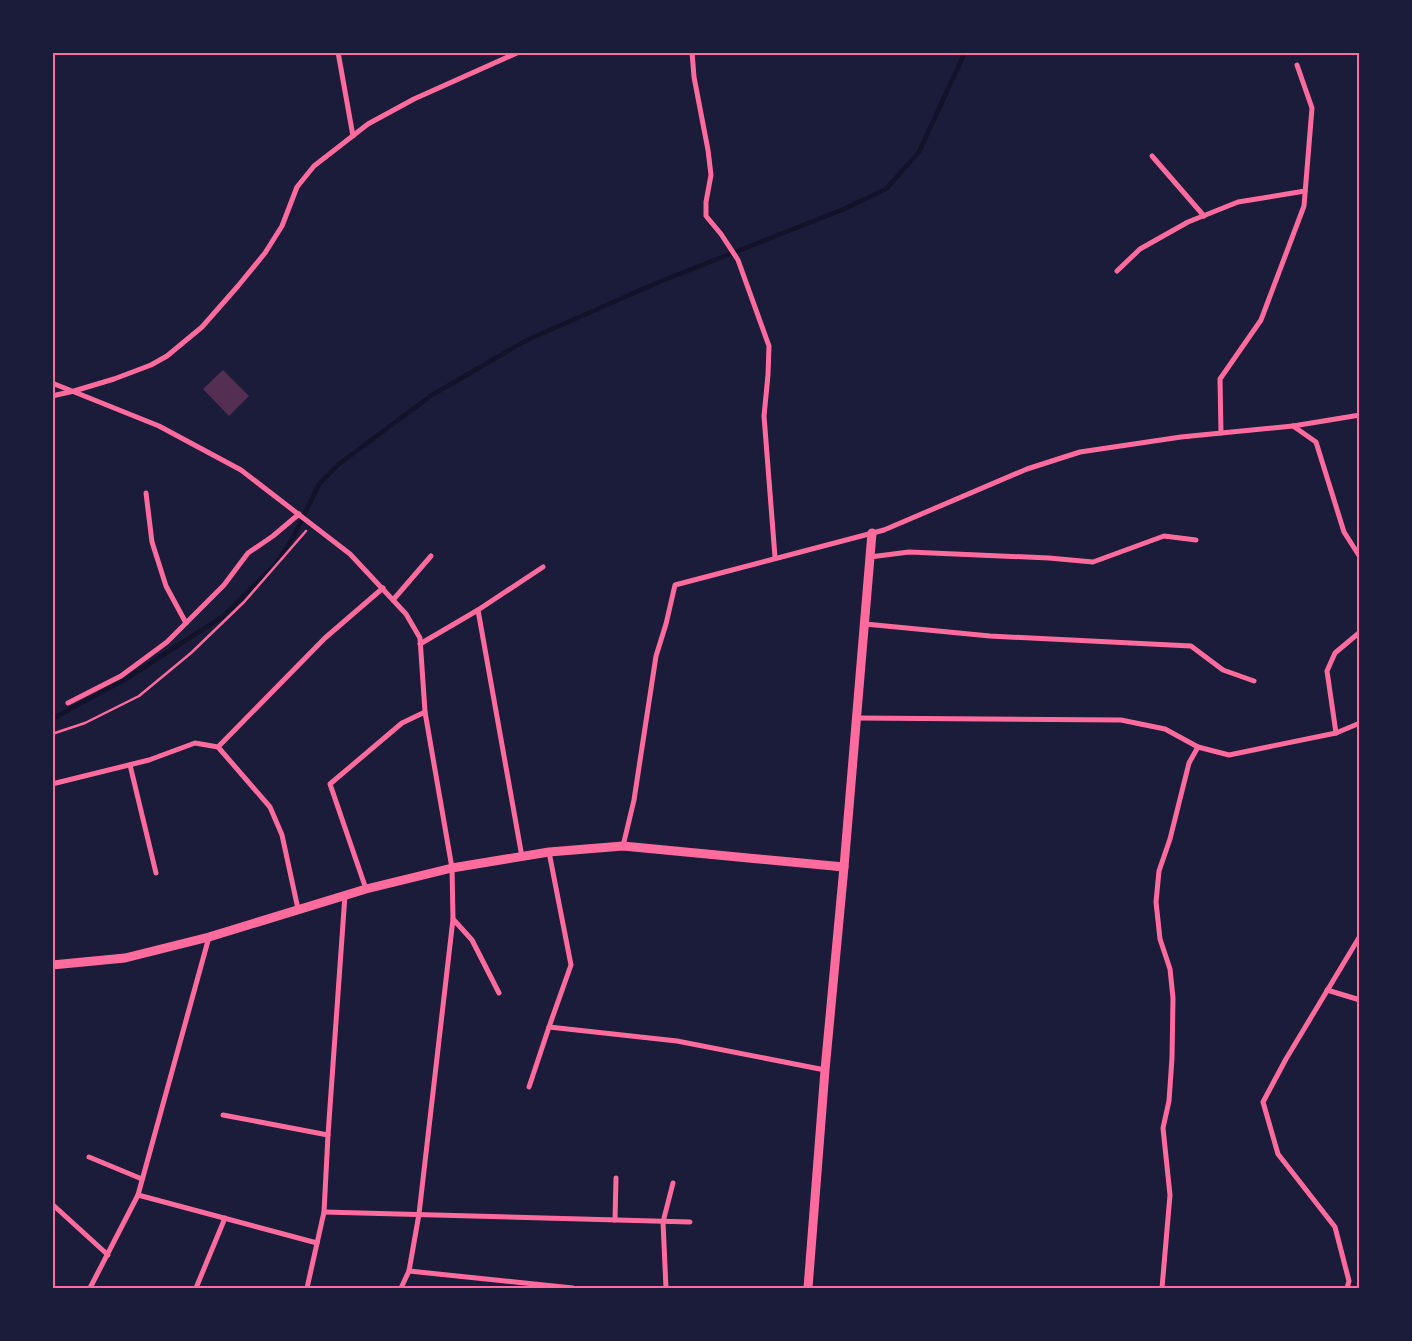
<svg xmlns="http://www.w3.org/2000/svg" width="1412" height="1341" font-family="'Varela Round',sans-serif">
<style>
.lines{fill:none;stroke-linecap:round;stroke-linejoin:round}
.stream{stroke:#12122b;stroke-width:4.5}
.building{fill:#542f53}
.path{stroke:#ff6b9d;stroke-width:2.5}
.minor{stroke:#ff6b9d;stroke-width:5}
.tertiary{stroke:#ff6b9d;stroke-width:9}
.neatline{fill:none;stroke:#ff6b9d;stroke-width:2}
</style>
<rect width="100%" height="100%" fill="#1b1b3a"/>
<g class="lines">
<polyline class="stream" points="52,719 129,677 222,617 275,565 294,536 319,484 339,464 432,395 527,340 659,282 844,209 886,189 919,152 965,52"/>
</g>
<polygon class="building" points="223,370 249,396 229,416 203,389"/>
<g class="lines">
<polyline class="path" points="52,734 85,723 139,696 191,653 244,602 306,531"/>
<g class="minor">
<polyline points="338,52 353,136"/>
<polyline points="692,52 694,77 708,150 711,175 706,202 706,216 721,234 738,260 769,346 768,375 764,416 775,557"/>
<polyline points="1152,156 1204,216"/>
<polyline points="1117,271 1140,249 1188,222 1238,202 1305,191"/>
<polyline points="52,383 159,426 241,470 350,554 406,614 420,638 425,712 452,868 453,919 419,1214 409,1271 401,1288"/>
<polyline points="52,396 74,391 114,379 151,365 167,356 202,327 238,286 265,253 282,226 297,187 314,166 368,124 414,99 519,52"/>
<polyline points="1293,426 1316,442 1344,532 1360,557"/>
<polyline points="1221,433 1220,379 1261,320 1304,206 1312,108 1297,65"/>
<polyline points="146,493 152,542 166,586 186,623"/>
<polyline points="870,557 909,552 1049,558 1093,562 1164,536 1196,540"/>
<polyline points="393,600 431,556"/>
<polyline points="478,610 522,857"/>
<polyline points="865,624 990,636 1191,646 1223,670 1254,681"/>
<polyline points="420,644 478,610 543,567"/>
<polyline points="68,703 121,676 167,642 224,585 248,553 273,536 299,514"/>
<polyline points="857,718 1121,720 1165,729 1198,747 1229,755 1336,733 1360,723"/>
<polyline points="1336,733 1327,671 1335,653 1360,632"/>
<polyline points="130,765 156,873"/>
<polyline points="52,784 149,760 195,743 218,747"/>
<polyline points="623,846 634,800 656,656 666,624 675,585 884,530 1027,469 1080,452 1181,437 1293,426 1360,415"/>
<polyline points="366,889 330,784 402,723 425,712"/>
<polyline points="298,909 282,835 270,807 218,747 325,638 383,588"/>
<polyline points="453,919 472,940 499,993"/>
<polyline points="1327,990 1360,1000"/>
<polyline points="549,1027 571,965 549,852"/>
<polyline points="529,1087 549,1027 677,1041 825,1070"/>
<polyline points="223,1115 328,1135"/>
<polyline points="89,1157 142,1179"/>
<polyline points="138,1195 317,1243"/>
<polyline points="52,1204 108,1255"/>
<polyline points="324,1212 690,1222"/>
<polyline points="615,1220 616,1178"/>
<polyline points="409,1271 573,1288"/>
<polyline points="90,1288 138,1195 209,937"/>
<polyline points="196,1288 225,1218"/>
<polyline points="307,1288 324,1212 328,1135 345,895"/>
<polyline points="666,1288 663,1222 673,1183"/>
<polyline points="1162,1288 1170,1195 1163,1128 1169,1101 1172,1058 1173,998 1170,969 1160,939 1156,902 1159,871 1170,839 1189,763 1198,747"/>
<polyline points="1347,1288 1349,1281 1335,1227 1278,1154 1263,1102 1286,1059 1360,936"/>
</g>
<g class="tertiary">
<polyline points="52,965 125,958 209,937 366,889 452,868 549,852 623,846 844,867"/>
<polyline points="808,1288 825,1070 844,867 872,533"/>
</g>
</g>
<rect width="1412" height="1341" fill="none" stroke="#1b1b3a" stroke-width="108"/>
<rect x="54" y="54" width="1304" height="1233" class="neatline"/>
</svg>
